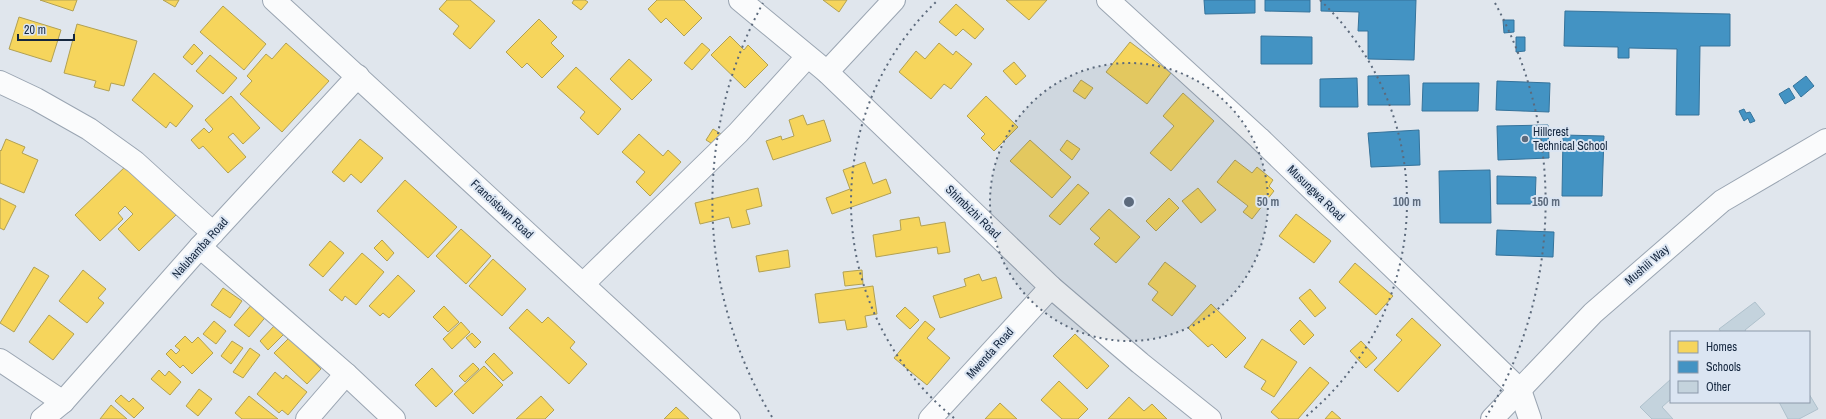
<svg xmlns="http://www.w3.org/2000/svg" width="1826" height="419" font-family="'Archivo Narrow',sans-serif">
<style>
.homes{fill:#f6d55c;stroke:#b2a153}
.schools{fill:#4393c3;stroke:#35739b}
.building{fill:#c4d3dd;stroke:#afc1cc}
.lines{fill:none;stroke-linecap:round;stroke-linejoin:round}
.minor-casing{stroke:#9aa5b2;stroke-width:24}
.minor{stroke:#fafbfc;stroke-width:22}
.ring{fill:none;stroke:#5c6a7c;stroke-width:2;stroke-dasharray:2 4}
.poi-dot{fill:#5c6a7c;stroke:#dbe5f2;stroke-width:1.5}
.labels{text-anchor:middle;stroke-width:4;stroke-linejoin:round;paint-order:stroke}
.poi-label{font-size:12px;fill:#15273f;stroke:#dbe5f2;text-anchor:start}
.street-label{font-size:12px;fill:#15273f;stroke:#dbe5f2}
.centre{fill:#5c6a7c;stroke:#dbe5f2;stroke-width:2}
.ring-label{font-size:12px;text-anchor:middle;font-weight:bold;fill:#5c6a7c;stroke:#dbe5f2;stroke-width:4;stroke-linejoin:round;paint-order:stroke}
</style>
<rect width="100%" height="100%" fill="#e0e6ed"/>
<g class="homes">
<polygon points="40,0 77,0 73,11"/>
<polygon points="163,0 179,0 175,7"/>
<polygon points="447,0 470,0 495,21 470,49 453,34 459,26 439,9"/>
<polygon points="574,0 585,0 588,2 581,10 572,3"/>
<polygon points="657,0 684,0 702,18 684,36 666,18 661,23 648,9"/>
<polygon points="823,0 847,0 839,12"/>
<polygon points="1006,0 1047,0 1029,20"/>
<polygon points="956,4 984,29 975,39 963,29 956,36 939,22"/>
<polygon points="223,6 266,44 244,70 200,32"/>
<polygon points="19,17 61,30 51,62 9,49"/>
<polygon points="539,19 557,37 551,43 564,56 542,78 527,63 522,68 506,52"/>
<polygon points="77,24 137,41 124,86 111,83 109,91 94,87 96,81 64,73"/>
<polygon points="730,36 744,50 748,45 768,65 745,88 711,55"/>
<polygon points="1130,42 1171,73 1147,104 1106,72"/>
<polygon points="286,43 329,81 282,132 240,94 252,81 247,76 266,54 272,59"/>
<polygon points="702,43 710,50 692,70 684,63"/>
<polygon points="939,43 953,55 956,51 972,64 951,89 944,84 931,99 899,72 916,51 925,59"/>
<polygon points="194,44 203,53 192,65 183,57"/>
<polygon points="210,55 237,78 223,94 196,71"/>
<polygon points="629,59 652,80 632,100 610,79"/>
<polygon points="1014,62 1026,76 1016,85 1003,71"/>
<polygon points="576,67 621,109 598,135 580,118 585,112 557,87"/>
<polygon points="154,73 193,106 176,127 170,122 166,128 132,100"/>
<polygon points="1081,80 1093,88 1085,99 1073,91"/>
<polygon points="1183,93 1214,121 1171,171 1150,153 1174,126 1163,116"/>
<polygon points="231,96 260,128 243,144 233,133 228,137 246,157 228,173 203,146 199,149 191,140 204,128 209,133 213,129 205,120"/>
<polygon points="986,96 1018,127 994,151 981,138 985,134 967,116"/>
<polygon points="803,115 807,125 824,120 831,141 773,160 766,141 781,136 782,140 794,136 789,120"/>
<polygon points="713,129 726,137 719,148 706,140"/>
<polygon points="639,134 663,156 668,150 681,162 650,196 636,182 645,172 622,152"/>
<polygon points="6,139 25,147 22,153 38,160 24,193 0,183 0,150 1,151"/>
<polygon points="360,139 383,158 361,183 351,174 344,182 332,172"/>
<polygon points="1030,140 1071,177 1052,198 1010,161"/>
<polygon points="1067,140 1080,149 1072,160 1060,150"/>
<polygon points="1235,160 1252,173 1257,167 1273,180 1269,186 1274,191 1252,219 1243,212 1248,206 1217,182"/>
<polygon points="865,162 873,184 886,179 891,193 832,214 826,198 850,189 843,170"/>
<polygon points="128,164 179,212 139,251 118,229 133,214 125,206 118,213 123,219 100,241 75,215"/>
<polygon points="405,180 457,227 428,258 377,211"/>
<polygon points="1078,184 1089,193 1060,225 1049,216"/>
<polygon points="758,188 762,206 746,210 750,224 732,228 729,217 700,224 695,203"/>
<polygon points="1198,188 1216,210 1201,223 1182,201"/>
<polygon points="0,198 16,206 4,230 0,228"/>
<polygon points="1169,198 1179,208 1156,231 1146,221"/>
<polygon points="1109,209 1140,237 1116,263 1094,244 1100,238 1090,229"/>
<polygon points="1296,214 1331,241 1314,263 1279,236"/>
<polygon points="919,217 921,226 945,222 950,252 938,254 937,247 876,257 873,235 901,230 900,220"/>
<polygon points="461,229 491,256 466,284 436,256"/>
<polygon points="382,240 394,253 387,261 374,248"/>
<polygon points="330,241 344,253 323,277 309,265"/>
<polygon points="788,250 790,267 759,272 756,256"/>
<polygon points="362,253 384,272 356,305 345,296 342,301 329,290"/>
<polygon points="493,259 526,289 502,316 469,286"/>
<polygon points="1165,262 1196,286 1172,316 1152,300 1158,292 1148,284"/>
<polygon points="1355,263 1393,296 1376,315 1339,282"/>
<polygon points="34,267 49,276 14,332 0,323"/>
<polygon points="83,270 106,289 98,298 104,303 87,323 59,301"/>
<polygon points="862,270 863,284 845,286 843,272"/>
<polygon points="979,274 982,281 996,277 1002,298 940,318 933,296 966,286 964,279"/>
<polygon points="398,275 415,291 389,318 383,313 380,316 369,306"/>
<polygon points="873,286 877,314 865,316 867,327 847,330 845,320 819,323 815,294"/>
<polygon points="223,288 242,301 230,318 211,305"/>
<polygon points="1310,289 1326,308 1315,317 1299,298"/>
<polygon points="254,302 268,314 249,337 234,325"/>
<polygon points="1211,304 1246,338 1226,358 1212,344 1208,347 1188,328"/>
<polygon points="444,306 459,322 448,332 433,317"/>
<polygon points="905,307 919,320 910,329 896,316"/>
<polygon points="527,309 542,323 548,317 575,342 570,348 587,364 569,384 509,328"/>
<polygon points="49,315 74,334 53,360 29,342"/>
<polygon points="1412,318 1441,345 1398,392 1374,370 1402,340 1396,335"/>
<polygon points="1300,320 1314,335 1304,345 1290,330"/>
<polygon points="214,321 226,331 216,344 203,334"/>
<polygon points="925,321 935,329 927,338 950,358 927,385 894,358"/>
<polygon points="461,322 470,332 452,349 443,339"/>
<polygon points="275,325 284,334 268,350 260,341"/>
<polygon points="472,333 481,342 475,348 466,338"/>
<polygon points="1075,334 1109,366 1087,389 1053,356"/>
<polygon points="185,336 192,343 198,337 213,353 192,374 183,365 180,368 166,354 171,349 176,354 180,350 175,346"/>
<polygon points="289,338 321,369 307,384 274,353"/>
<polygon points="1262,339 1297,362 1274,397 1261,389 1266,381 1244,367"/>
<polygon points="232,341 243,348 231,364 221,356"/>
<polygon points="1361,341 1377,358 1366,368 1350,351"/>
<polygon points="250,348 260,355 243,378 233,372"/>
<polygon points="494,353 513,373 503,381 485,362"/>
<polygon points="473,363 479,369 465,382 459,376"/>
<polygon points="484,366 503,385 473,414 454,394"/>
<polygon points="1310,367 1329,383 1298,419 1279,419 1271,412"/>
<polygon points="432,368 453,391 436,407 415,385"/>
<polygon points="159,370 165,376 169,371 181,382 170,395 151,379"/>
<polygon points="275,372 283,379 286,375 307,392 288,415 282,410 279,413 257,394"/>
<polygon points="1059,381 1088,409 1078,419 1062,419 1041,400"/>
<polygon points="199,389 212,399 198,416 186,406"/>
<polygon points="121,395 129,402 133,398 144,408 134,418 115,401"/>
<polygon points="249,396 278,419 242,419 235,413"/>
<polygon points="541,396 554,410 545,419 516,419"/>
<polygon points="1129,397 1144,411 1152,404 1167,419 1108,419"/>
<polygon points="1000,403 1017,419 985,419"/>
<polygon points="111,405 127,419 100,419"/>
<polygon points="676,407 689,419 664,419"/>
<polygon points="1332,411 1341,419 1325,419"/>
</g>
<g class="schools">
<polygon points="1204,0 1255,0 1255,13 1205,14"/>
<polygon points="1265,0 1310,0 1310,12 1265,11"/>
<polygon points="1321,0 1416,0 1414,60 1368,59 1368,31 1358,31 1359,12 1321,11"/>
<polygon points="1565,11 1730,14 1730,46 1700,46 1699,115 1676,115 1677,49 1629,48 1629,58 1618,58 1618,47 1564,46"/>
<polygon points="1503,20 1514,20 1514,32 1504,33"/>
<polygon points="1261,36 1312,37 1312,64 1261,64"/>
<polygon points="1516,37 1525,37 1525,51 1516,52"/>
<polygon points="1409,75 1410,105 1368,105 1368,76"/>
<polygon points="1806,76 1814,86 1801,97 1793,86"/>
<polygon points="1357,78 1358,107 1320,107 1320,79"/>
<polygon points="1497,81 1550,83 1549,112 1496,110"/>
<polygon points="1423,83 1479,83 1478,111 1422,111"/>
<polygon points="1789,88 1795,98 1785,104 1779,94"/>
<polygon points="1744,109 1746,113 1750,112 1755,121 1750,123 1748,118 1744,121 1739,111"/>
<polygon points="1548,125 1549,158 1498,160 1497,126"/>
<polygon points="1419,130 1420,165 1371,167 1368,133"/>
<polygon points="1563,135 1604,136 1602,196 1562,196"/>
<polygon points="1490,170 1491,223 1440,223 1439,171"/>
<polygon points="1497,176 1536,177 1535,204 1497,204"/>
<polygon points="1497,230 1554,232 1553,257 1496,255"/>
</g>
<g class="building">
<polygon points="1755,302 1765,314 1745,330 1746,332 1721,332 1719,329"/>
<polygon points="1671,379 1671,399 1662,407 1673,419 1652,419 1640,407"/>
<polygon points="1809,394 1818,409 1799,419 1788,419 1779,402 1809,402"/>
</g>
<g class="lines">
<defs>
<g id="minor">
<polyline points="274,0 729,419"/>
<polyline points="740,0 827,72 1051,287 1140,363 1210,419"/>
<polyline points="1108,0 1259,138 1520,390 1530,419"/>
<polyline points="827,72 894,0"/>
<polyline points="0,82 36,99 89,129 135,162 213,233"/>
<polyline points="200,247 346,374 394,419"/>
<polyline points="583,284 738,133 807,57"/>
<polyline points="0,360 63,402"/>
<polyline points="42,419 63,402 200,247 358,76"/>
<polyline points="307,419 346,374"/>
<polyline points="930,419 1051,287"/>
<polyline points="1492,419 1593,313 1722,201 1826,140"/>
</g>
</defs>
<use href="#minor" class="minor-casing"/>
<use href="#minor" class="minor"/>
</g>
<circle cx="1129" cy="202" r="139" fill="#5c6a7c" fill-opacity=".12"/>
<g class="ring">
<circle cx="1129" cy="202" r="139"/>
<path d="M954 418A278 278 0 0 1 938 0M1320 0A278 278 0 0 1 1304 418"/>
<path d="M772 417A417 417 0 0 1 763 3M1495 3A417 417 0 0 1 1486 417"/>
</g>
<circle class="poi-dot" cx="1525" cy="139" r="4"/>
<g class="labels">
<g class="poi-label">
<text x="1533" y="136">Hillcrest<tspan x="1533" dy="14">Technical School</tspan></text>
</g>
<g class="street-label">
<text transform="translate(1316 193) rotate(44)" y="4">Musungwa Road</text>
<text transform="translate(502 209) rotate(43)" y="4">Francistown Road</text>
<text transform="translate(973 212) rotate(44)" y="4">Shimbizhi Road</text>
<text transform="translate(200 248) rotate(-48)" y="4">Nalubamba Road</text>
<text transform="translate(1647 265) rotate(-41)" y="4">Mushili Way</text>
<text transform="translate(990 353) rotate(-48)" y="4">Mwenda Road</text>
</g>
</g>
<circle cx="1129" cy="202" r="6" class="centre"/>
<g class="ring-label">
<text x="1268" y="206">50 m</text>
<text x="1407" y="206">100 m</text>
<text x="1546" y="206">150 m</text>
</g>
<rect x="1670" y="331" width="140" height="72" fill="#dbe5f2" stroke="#8c99aa"/>
<rect x="1678" y="341" width="20" height="12" fill="#f6d55c" stroke="#8c99aa"/>
<text x="1706" y="351" font-size="12" fill="#15273f">Homes</text>
<rect x="1678" y="361" width="20" height="12" fill="#4393c3" stroke="#8c99aa"/>
<text x="1706" y="371" font-size="12" fill="#15273f">Schools</text>
<rect x="1678" y="381" width="20" height="12" fill="#c4d3dd" stroke="#8c99aa"/>
<text x="1706" y="391" font-size="12" fill="#15273f">Other</text>
<path d="M18 34v6h56v-6" fill="none" stroke="#15273f" stroke-width="2"/>
<text x="24" y="34" font-size="12" fill="#15273f" stroke="#dbe5f2" stroke-width="3" paint-order="stroke">20 m</text>
</svg>
